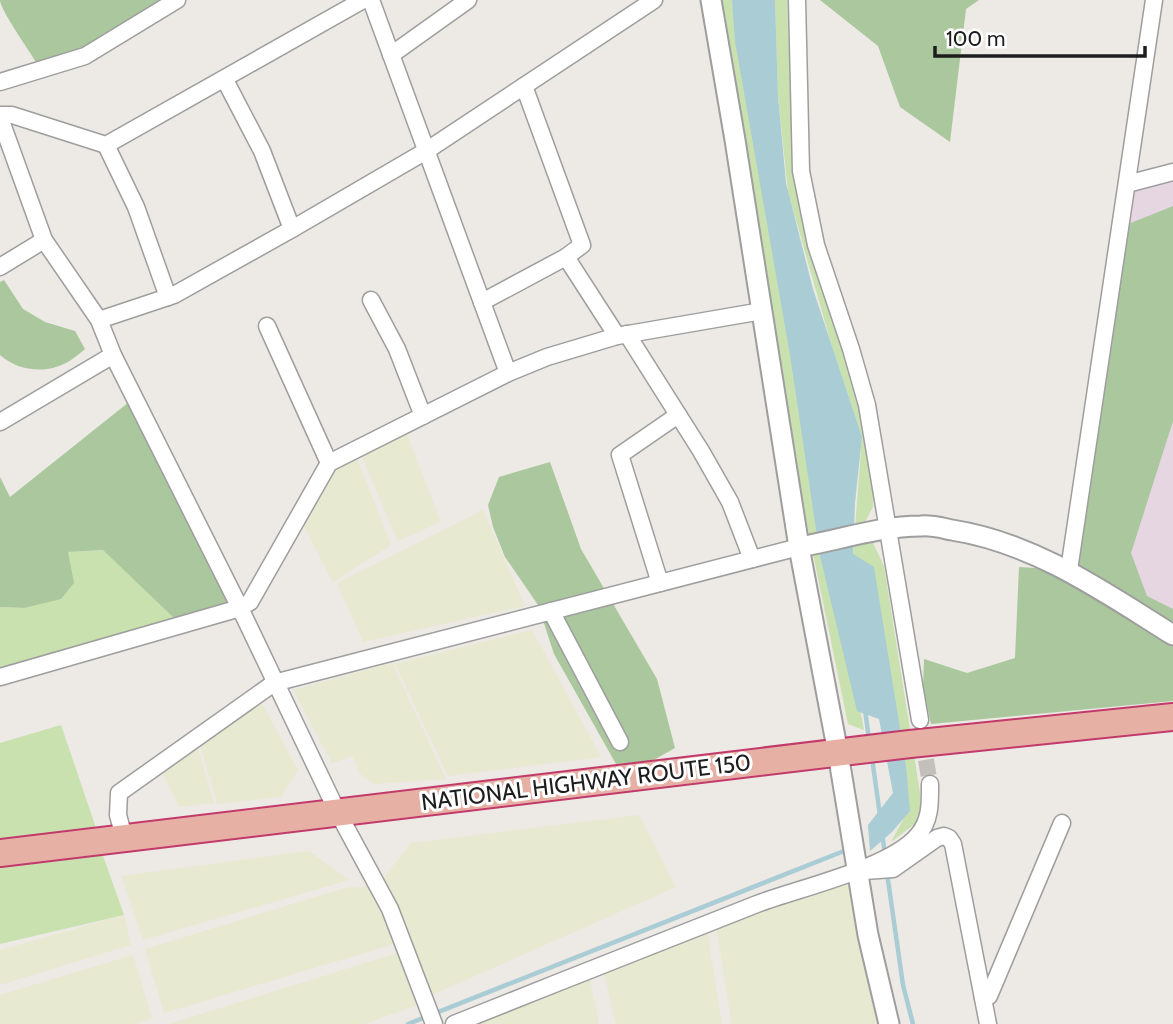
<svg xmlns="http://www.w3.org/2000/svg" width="1173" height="1024" font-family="Cabin,sans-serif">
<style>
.industrial{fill:#e5d6e2}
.farmland{fill:#e8e9d1}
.grass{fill:#c9e1af}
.forest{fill:#aac79d}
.water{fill:#a9ccd5}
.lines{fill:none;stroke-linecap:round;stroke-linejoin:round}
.stream{stroke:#a9ccd5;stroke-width:4.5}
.minor-tunnel{stroke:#c3c0bc;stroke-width:16;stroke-dasharray:16 8;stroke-linecap:butt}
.minor-casing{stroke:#9e9e9e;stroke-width:19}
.tertiary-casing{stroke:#9e9e9e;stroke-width:23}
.trunk-casing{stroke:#c2396b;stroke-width:30}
.minor{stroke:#fff;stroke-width:16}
.tertiary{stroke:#fff;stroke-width:19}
.trunk{stroke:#e6b1a4;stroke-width:26}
.labels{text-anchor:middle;stroke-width:6;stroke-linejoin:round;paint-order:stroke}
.street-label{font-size:23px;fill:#1d1d1d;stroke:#fff}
</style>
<rect width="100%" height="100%" fill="#ede9e4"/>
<polygon class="industrial" points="1173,177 1173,619 1077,562 1132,188"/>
<g class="farmland">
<polygon points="406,432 441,522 398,541 361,455"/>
<polygon points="357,458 391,545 333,582 302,522 335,468"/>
<polygon points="483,510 525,606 363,642 337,583"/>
<polygon points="532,630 601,757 448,776 395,664"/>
<polygon points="392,663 446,779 374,784 359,773 353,756 332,763 293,690"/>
<polygon points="260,700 298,770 281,797 217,804 199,741"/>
<polygon points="196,743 214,803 179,807 158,765"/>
<polygon points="639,815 676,887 425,998 426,1002 364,1024 169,1024 404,951 401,942 164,1013 145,949 345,888 377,886 411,843"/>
<polygon points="309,851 349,880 143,940 121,876"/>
<polygon points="859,880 896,1024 732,1024 715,921"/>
<polygon points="124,915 131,945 0,985 0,950"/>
<polygon points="706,924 722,1024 616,1024 602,966"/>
<polygon points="133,955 152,1018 133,1024 0,1024 0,995"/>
<polygon points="588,971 599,1024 478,1024"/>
</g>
<g class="grass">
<polygon points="717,0 732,0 738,55 864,730 848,724 789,437"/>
<polygon points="775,0 787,0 794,178 808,238 839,327 859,407 873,490 873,507 864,524 884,566 920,793 920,820 891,842 904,818 853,555 862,437 832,347 788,192 778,96"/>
<polygon points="104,550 175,619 0,669 0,607 24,608 68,552"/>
<polygon points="61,725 96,828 0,839 0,743"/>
<polygon points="102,853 124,915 0,944 0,862"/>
</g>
<g class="forest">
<path d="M0 0H177L111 41 41 70C33 56 0 10 0 0Z"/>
<polygon points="820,0 979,0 966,9 950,142 900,107 878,46"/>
<polygon points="1173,206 1173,421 1131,553 1147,596 1173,609 1173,701 931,724 923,688 924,659 967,673 1015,658 1019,567 1069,570 1121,227"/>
<path d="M4 280 23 309 45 322 75 331 85 349C79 354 72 360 66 363 45 374 18 371 0 355V282Z"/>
<polygon points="134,398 230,603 175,619 103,550 68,552 74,583 61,599 24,608 0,607 0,477 10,497"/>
<polygon points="550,462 581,549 657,679 675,748 652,761 616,764 554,654 538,605 505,557 493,527 488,505 499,477"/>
</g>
<polygon class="water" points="732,0 775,0 778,96 786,183 813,289 862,437 855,503 853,554 874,567 906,766 910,811 892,832 870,851 868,825 893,793 879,719 857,711 820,556 790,355 735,41"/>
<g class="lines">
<g class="stream">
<polyline points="865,710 869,739"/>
<polyline points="872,758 880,815"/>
<polyline points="882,834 885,853"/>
<polyline points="887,873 903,985 913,1024"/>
<polyline points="408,1024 849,849"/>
</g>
<polyline class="minor-tunnel" points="922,736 930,784"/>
<defs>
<g id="minor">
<polyline points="371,0 508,373"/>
<polyline points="797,0 801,171 816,245 851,349 867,405 920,720"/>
<polyline points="391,55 468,0"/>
<polyline points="225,80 262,151 292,229"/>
<polyline points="0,82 85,56 177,0"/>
<polyline points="524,86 582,245 566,257 617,336"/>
<polyline points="0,115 12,115 106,145 363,0"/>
<polyline points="0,118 44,240 99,320 113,355 240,608 337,811 390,909 434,1024"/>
<polyline points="106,145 136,207 168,297"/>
<polyline points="1127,184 1173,172"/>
<polyline points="0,267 44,240"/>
<polyline points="371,300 397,349 423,416"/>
<polyline points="482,302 566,257"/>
<polyline points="99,320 174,295 292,229 426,151 654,0"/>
<polyline points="267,326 329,463"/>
<polyline points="627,334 701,451 730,502 752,559"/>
<polyline points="0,422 113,355"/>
<polyline points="1069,570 1154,0"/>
<polyline points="660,583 620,455 678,415"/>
<polyline points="551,611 620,742"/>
<polyline points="0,677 240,608 250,602 329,463 508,373 547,357 617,336 762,311"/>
<polyline points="124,837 118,815 119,793 274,683 799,547"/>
<polyline points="864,871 893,869 937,838 944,836 949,838 953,844 988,1024"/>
<polyline points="983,998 989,996 1062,823"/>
<path d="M454 1024C555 984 656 943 757 904 799 888 891 868 918 835 931 820 930 802 930 784"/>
</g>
<g id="tertiary">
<polyline points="711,0 735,140 799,547 838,753 868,935 889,1024"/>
<path d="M799 547C839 540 880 526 921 526 931 525 942 528 952 530 1035 543 1104 592 1173 635"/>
</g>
<polyline id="trunk" points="0,853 910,744 1173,717"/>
</defs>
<use href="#minor" class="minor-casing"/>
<use href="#tertiary" class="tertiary-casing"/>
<use href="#trunk" class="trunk-casing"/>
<use href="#minor" class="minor"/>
<use href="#tertiary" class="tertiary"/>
<use href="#trunk" class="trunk"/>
</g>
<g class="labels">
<g class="street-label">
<text transform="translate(586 782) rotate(-7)" y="8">NATIONAL HIGHWAY ROUTE 150</text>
</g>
</g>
<path d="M935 46v10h210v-10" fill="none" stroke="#1d1d1d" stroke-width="3.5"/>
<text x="946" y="46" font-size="21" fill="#1d1d1d" stroke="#ffffff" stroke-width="5" paint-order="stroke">100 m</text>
</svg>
